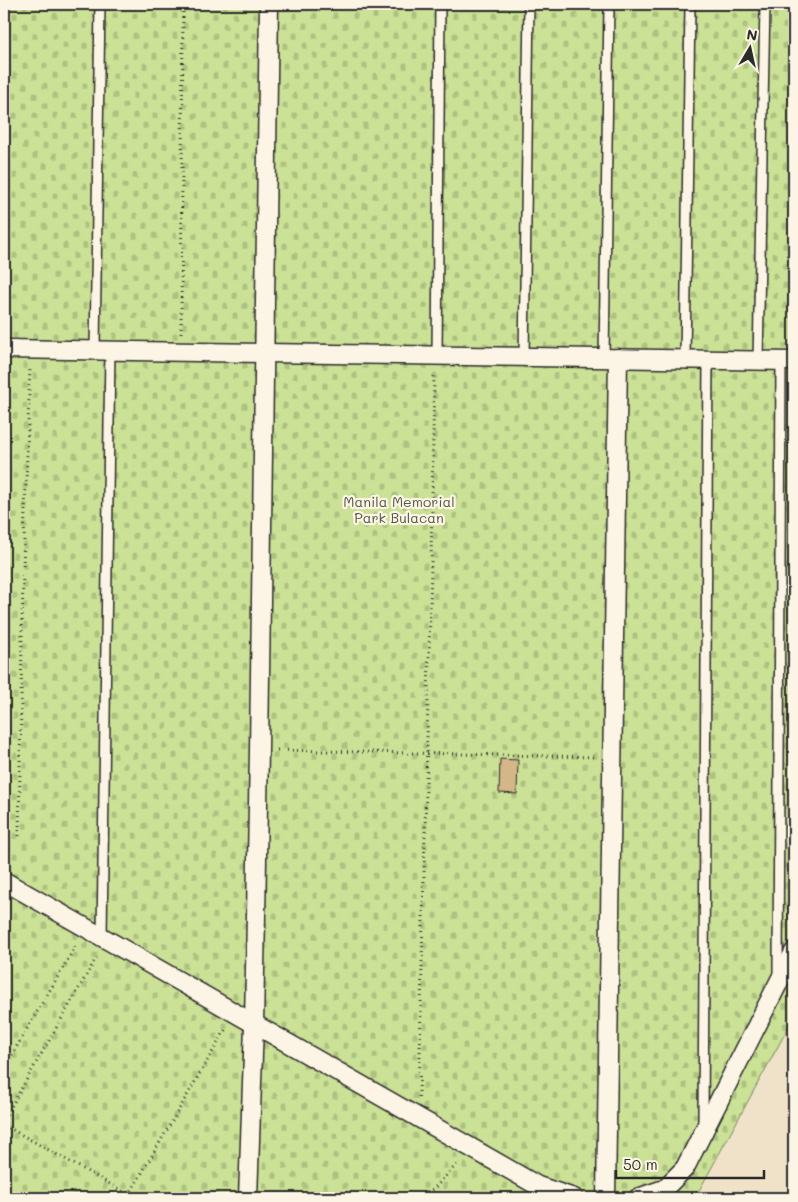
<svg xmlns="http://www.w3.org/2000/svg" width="798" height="1202" font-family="Mali,sans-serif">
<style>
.cemetery{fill:url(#cemetery-stones);stroke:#7a8660}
.building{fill:#d5b689;stroke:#2b2b2b}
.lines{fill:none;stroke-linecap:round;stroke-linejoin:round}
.lane-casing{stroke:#2b2b2b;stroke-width:12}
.street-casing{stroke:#2b2b2b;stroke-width:21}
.path{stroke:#2b2b2b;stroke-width:3;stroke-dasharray:1 4;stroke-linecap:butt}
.lane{stroke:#fcf5e5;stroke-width:9}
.street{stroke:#fcf5e5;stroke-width:18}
.labels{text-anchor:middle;stroke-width:4.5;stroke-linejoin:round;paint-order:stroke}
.park-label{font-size:14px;fill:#535846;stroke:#fcf5e5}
</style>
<defs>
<pattern id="cemetery-stones" width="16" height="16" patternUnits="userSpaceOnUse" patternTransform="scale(1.25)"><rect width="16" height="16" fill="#cae196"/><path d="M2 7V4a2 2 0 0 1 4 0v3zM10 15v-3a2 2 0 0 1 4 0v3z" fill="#aec181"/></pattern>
</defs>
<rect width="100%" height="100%" fill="#f0e2c9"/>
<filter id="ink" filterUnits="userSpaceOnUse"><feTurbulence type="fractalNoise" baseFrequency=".02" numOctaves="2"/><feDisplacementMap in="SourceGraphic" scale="10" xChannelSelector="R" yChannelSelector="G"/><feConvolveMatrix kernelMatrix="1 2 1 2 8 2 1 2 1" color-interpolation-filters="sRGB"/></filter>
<g filter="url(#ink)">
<polygon class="cemetery" points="4,4 794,4 794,1017 695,1198 4,1198"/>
<polygon class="building" points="500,759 518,760 517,794 499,793"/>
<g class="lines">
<defs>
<g id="lane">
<polyline points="95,350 100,4"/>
<polyline points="437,356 440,4"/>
<polyline points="524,357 529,4"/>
<polyline points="604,359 609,4"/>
<polyline points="685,360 690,4"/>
<polyline points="758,361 765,4"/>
<polyline points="102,937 110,350"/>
<polyline points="778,977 781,361"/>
<polyline points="703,1123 708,360"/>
</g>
<g id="street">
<polyline points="4,349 794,361"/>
<polyline points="4,881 538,1186 574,1198"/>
<polyline points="248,1198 254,1025 259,750 269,4"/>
<polyline points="606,1198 618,358"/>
<polyline points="638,1198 664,1189 685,1168 794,952"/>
</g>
</defs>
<use href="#lane" class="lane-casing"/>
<use href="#street" class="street-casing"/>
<g class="path">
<polyline points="181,333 183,4"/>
<polyline points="277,750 594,757"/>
<polyline points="19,836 23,570 30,367"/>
<polyline points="4,1068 77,944"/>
<polyline points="419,1097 431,566 434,374"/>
<polyline points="4,1119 98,955"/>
<polyline points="4,1125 135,1198"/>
<polyline points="129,1195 227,1027"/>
<polyline points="425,1198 459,1162"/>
</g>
<use href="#lane" class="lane"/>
<use href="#street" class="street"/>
</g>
</g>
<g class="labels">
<g class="park-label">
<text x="399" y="507">Manila Memorial<tspan x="399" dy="16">Park Bulacan</tspan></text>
</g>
</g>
<rect width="798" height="1202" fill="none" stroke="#fcf5e5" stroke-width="20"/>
<rect x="10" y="10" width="778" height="1182" fill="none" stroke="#2b2b2b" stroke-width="2" filter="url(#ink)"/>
<g transform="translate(750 48) rotate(9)" stroke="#fcf5e5" stroke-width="4" paint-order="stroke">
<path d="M0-4L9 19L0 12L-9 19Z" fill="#2b2b2b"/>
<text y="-8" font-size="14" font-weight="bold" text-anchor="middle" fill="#2b2b2b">N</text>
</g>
<path d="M616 1170v8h148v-8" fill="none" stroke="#2b2b2b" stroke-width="2.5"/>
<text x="623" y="1170" font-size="15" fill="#2b2b2b" stroke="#fcf5e5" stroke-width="4" paint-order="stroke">50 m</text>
</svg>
